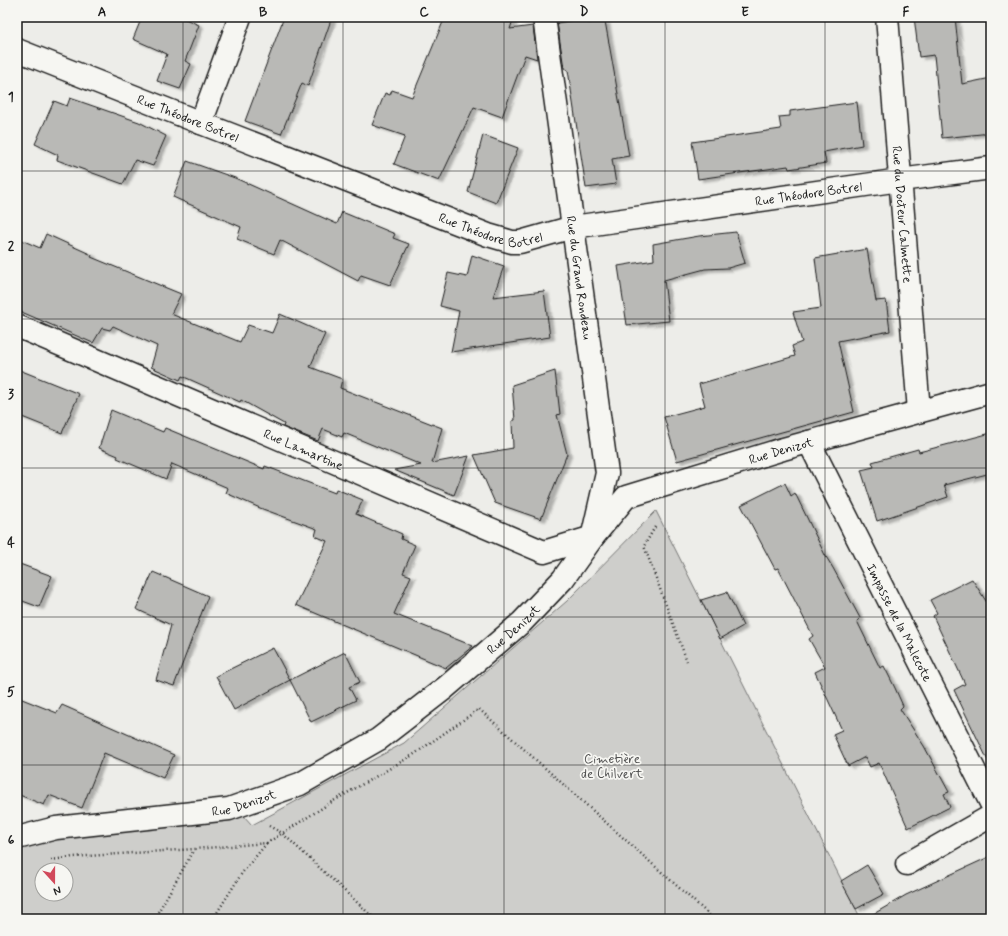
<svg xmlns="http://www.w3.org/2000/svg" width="1008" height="936" font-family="Mynerve,sans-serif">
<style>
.green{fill:#cececb;stroke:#757574;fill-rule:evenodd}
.building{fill:#b9b9b6;stroke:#1c1c1c;filter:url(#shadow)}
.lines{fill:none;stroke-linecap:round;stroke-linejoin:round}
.minor-casing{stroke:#1c1c1c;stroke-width:25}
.path{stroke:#1c1c1c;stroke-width:2.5;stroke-dasharray:1 3;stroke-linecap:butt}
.minor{stroke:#f6f6f2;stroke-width:22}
.grid{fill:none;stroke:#1c1c1c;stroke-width:1;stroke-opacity:0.55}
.labels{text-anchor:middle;stroke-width:3.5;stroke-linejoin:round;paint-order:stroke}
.street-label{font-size:13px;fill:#1c1c1c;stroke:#f6f6f2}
.park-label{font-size:13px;fill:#515151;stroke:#f6f6f2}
.neatline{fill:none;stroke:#1c1c1c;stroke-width:1.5}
.grid-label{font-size:13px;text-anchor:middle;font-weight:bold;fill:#1c1c1c}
</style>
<defs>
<filter id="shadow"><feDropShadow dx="4.5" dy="2.5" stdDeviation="1" flood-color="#0004"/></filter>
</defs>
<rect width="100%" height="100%" fill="#edede9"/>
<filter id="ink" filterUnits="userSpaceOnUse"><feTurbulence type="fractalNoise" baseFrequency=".025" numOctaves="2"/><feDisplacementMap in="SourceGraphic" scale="8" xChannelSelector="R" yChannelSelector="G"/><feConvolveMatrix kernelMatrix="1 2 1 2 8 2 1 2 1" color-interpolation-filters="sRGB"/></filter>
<g filter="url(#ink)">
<path class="green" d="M656 511 861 919H17V849L60 839 243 815 252 825 404 743 567 601ZM42 870H66V894H42Z"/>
<g class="building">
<polygon points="142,17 181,17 199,25 185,61 191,64 180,89 157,81 167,54 133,39"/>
<polygon points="284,17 332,17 308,86 302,83 281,134 245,121"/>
<polygon points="445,17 514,17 510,29 533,26 537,59 525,55 502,117 474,107 439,181 394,164 405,136 372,125 385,93 390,95 392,90 412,97"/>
<polygon points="914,17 955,17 962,84 991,78 991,133 942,138 934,55 919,57"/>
<polygon points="587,18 588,23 605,21 629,156 612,159 616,184 586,188 568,70 564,68 557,23"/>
<polygon points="70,98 139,122 166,136 153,166 135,160 123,184 57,160 58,155 35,144 54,101 67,106"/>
<polygon points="857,102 862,145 824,152 826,163 789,169 788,166 698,179 692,142 781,129 779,117 790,116 790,111"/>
<polygon points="483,135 518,148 496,203 468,192"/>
<polygon points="187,161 235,178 337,224 342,212 395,234 393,238 409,244 390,285 361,275 358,281 280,240 274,254 237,239 241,227 173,197"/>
<polygon points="736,232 745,263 728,268 705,269 664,280 669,321 627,325 618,266 654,260 653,244 699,236"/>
<polygon points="46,234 92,255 91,257 181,294 171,314 240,342 248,325 272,333 280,314 325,334 310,367 342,379 340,388 442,428 432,463 469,456 454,495 394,470 421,465 344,433 342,437 323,429 318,441 283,427 284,424 241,400 240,402 182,376 180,380 151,367 157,346 113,326 110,330 102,328 93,343 17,310 17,238 40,248"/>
<polygon points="867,249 876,301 886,300 890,331 838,341 854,412 677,461 664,417 705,406 699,384 795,356 792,346 802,342 793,312 821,308 815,258"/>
<polygon points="472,255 504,266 493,297 544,291 550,337 451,352 459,311 440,306 448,273 467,277"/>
<polygon points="17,369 79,394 62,433 17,415"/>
<polygon points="555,371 560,414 557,415 567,454 541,519 495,503 474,455 513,448 512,421 515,420 512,385"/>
<polygon points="111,410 163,432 165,428 264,469 265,466 335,493 336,489 363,500 356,514 402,534 401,539 415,545 403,573 411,576 394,614 473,646 446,668 296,605 327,541 315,536 317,529 260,508 226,493 228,488 172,464 166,479 117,458 118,456 99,448"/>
<polygon points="991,433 991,473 944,485 948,497 877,521 861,470 874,467 872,462 918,449 919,452"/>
<polygon points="785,483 791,496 795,493 825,555 833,568 860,618 857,621 880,668 884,666 895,688 903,706 900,709 924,746 949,792 944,794 950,807 908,828 879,763 870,767 865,757 848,766 833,734 842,730 815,672 825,667 809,639 813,636 778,568 775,569 741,505"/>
<polygon points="17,563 52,576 39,607 17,599"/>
<polygon points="153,572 208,596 174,686 156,680 171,625 136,609"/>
<polygon points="972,579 991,609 991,767 954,690 965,684 933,616 937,613 930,600"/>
<polygon points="727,592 743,626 720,639 701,600"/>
<polygon points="273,648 290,680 234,710 216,676"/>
<polygon points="345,652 360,682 349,687 356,700 311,722 290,680"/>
<polygon points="17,697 57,713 62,705 174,755 163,778 104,753 82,808 49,795 44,805 17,794"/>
<polygon points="991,856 991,919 865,919 906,895"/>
<polygon points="867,865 884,894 856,909 841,881"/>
</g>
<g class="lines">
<defs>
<g id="minor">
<path id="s1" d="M544 17 607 473 593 534"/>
<path id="s2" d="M887 17 919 411"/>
<path id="s3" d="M17 50 201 123 488 235 512 242H520L573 227 900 180 991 168"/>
<polyline points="201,123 240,17"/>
<path id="s4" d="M17 326 544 552 593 537"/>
<path id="s5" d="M809 442 991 803"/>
<path id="s6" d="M17 838 56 828 229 809 300 784 379 739 445 688 522 622 563 579 593 537 626 497 783 449 991 392"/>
<polyline points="907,864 991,816"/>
</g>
</defs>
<use href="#minor" class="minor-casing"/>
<g class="path">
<polyline points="655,527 644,546 687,661"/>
<polyline points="269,826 282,833 375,919"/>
<polyline points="51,860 73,857 194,849 267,843 330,803 413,755 479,709 714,919"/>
<polyline points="154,919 194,850"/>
<polyline points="213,919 242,873 267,843"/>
</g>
<use href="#minor" class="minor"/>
</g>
</g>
<path class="grid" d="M183 17V919M343 17V919M504 17V919M665 17V919M825 17V919M17 171H991M17 319H991M17 468H991M17 617H991M17 765H991"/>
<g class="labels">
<g class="street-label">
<text dy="5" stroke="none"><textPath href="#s3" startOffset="184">Rue Théodore Botrel</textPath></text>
<text dy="5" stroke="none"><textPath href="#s3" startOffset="832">Rue Théodore Botrel</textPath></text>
<text dy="5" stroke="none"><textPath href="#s2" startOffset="198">Rue du Docteur Calmette</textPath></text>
<text dy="5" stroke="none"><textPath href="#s3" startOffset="508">Rue Théodore Botrel</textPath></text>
<text dy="5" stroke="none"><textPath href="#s1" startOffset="263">Rue du Grand Rondeau</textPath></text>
<text dy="5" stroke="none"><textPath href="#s4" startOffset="312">Rue Lamartine</textPath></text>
<text dy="5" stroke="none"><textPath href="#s6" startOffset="890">Rue Denizot</textPath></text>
<text dy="5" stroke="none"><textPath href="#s5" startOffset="202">Impasse de la Malecote</textPath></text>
<text dy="5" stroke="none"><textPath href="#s6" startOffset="554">Rue Denizot</textPath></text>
<text dy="5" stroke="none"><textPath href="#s6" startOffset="230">Rue Denizot</textPath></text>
</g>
<g class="park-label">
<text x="612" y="763">Cimetière<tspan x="612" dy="15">de Chilvert</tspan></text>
</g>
</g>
<rect width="1008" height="936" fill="none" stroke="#f6f6f2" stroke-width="44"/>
<g transform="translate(54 882) rotate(159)"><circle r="19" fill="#f6f6f2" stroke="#9f9f9c"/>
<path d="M0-3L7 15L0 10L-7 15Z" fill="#d1495b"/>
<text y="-6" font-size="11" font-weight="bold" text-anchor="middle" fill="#1c1c1c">N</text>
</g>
<rect x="22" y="22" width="964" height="892" class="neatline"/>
<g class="grid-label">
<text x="102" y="16">A</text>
<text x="263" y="16">B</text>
<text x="424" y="16">C</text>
<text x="584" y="16">D</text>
<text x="745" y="16">E</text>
<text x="906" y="16">F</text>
<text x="11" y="101">1</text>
<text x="11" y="250">2</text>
<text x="11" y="398">3</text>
<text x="11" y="547">4</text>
<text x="11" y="696">5</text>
<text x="11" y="844">6</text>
</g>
</svg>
